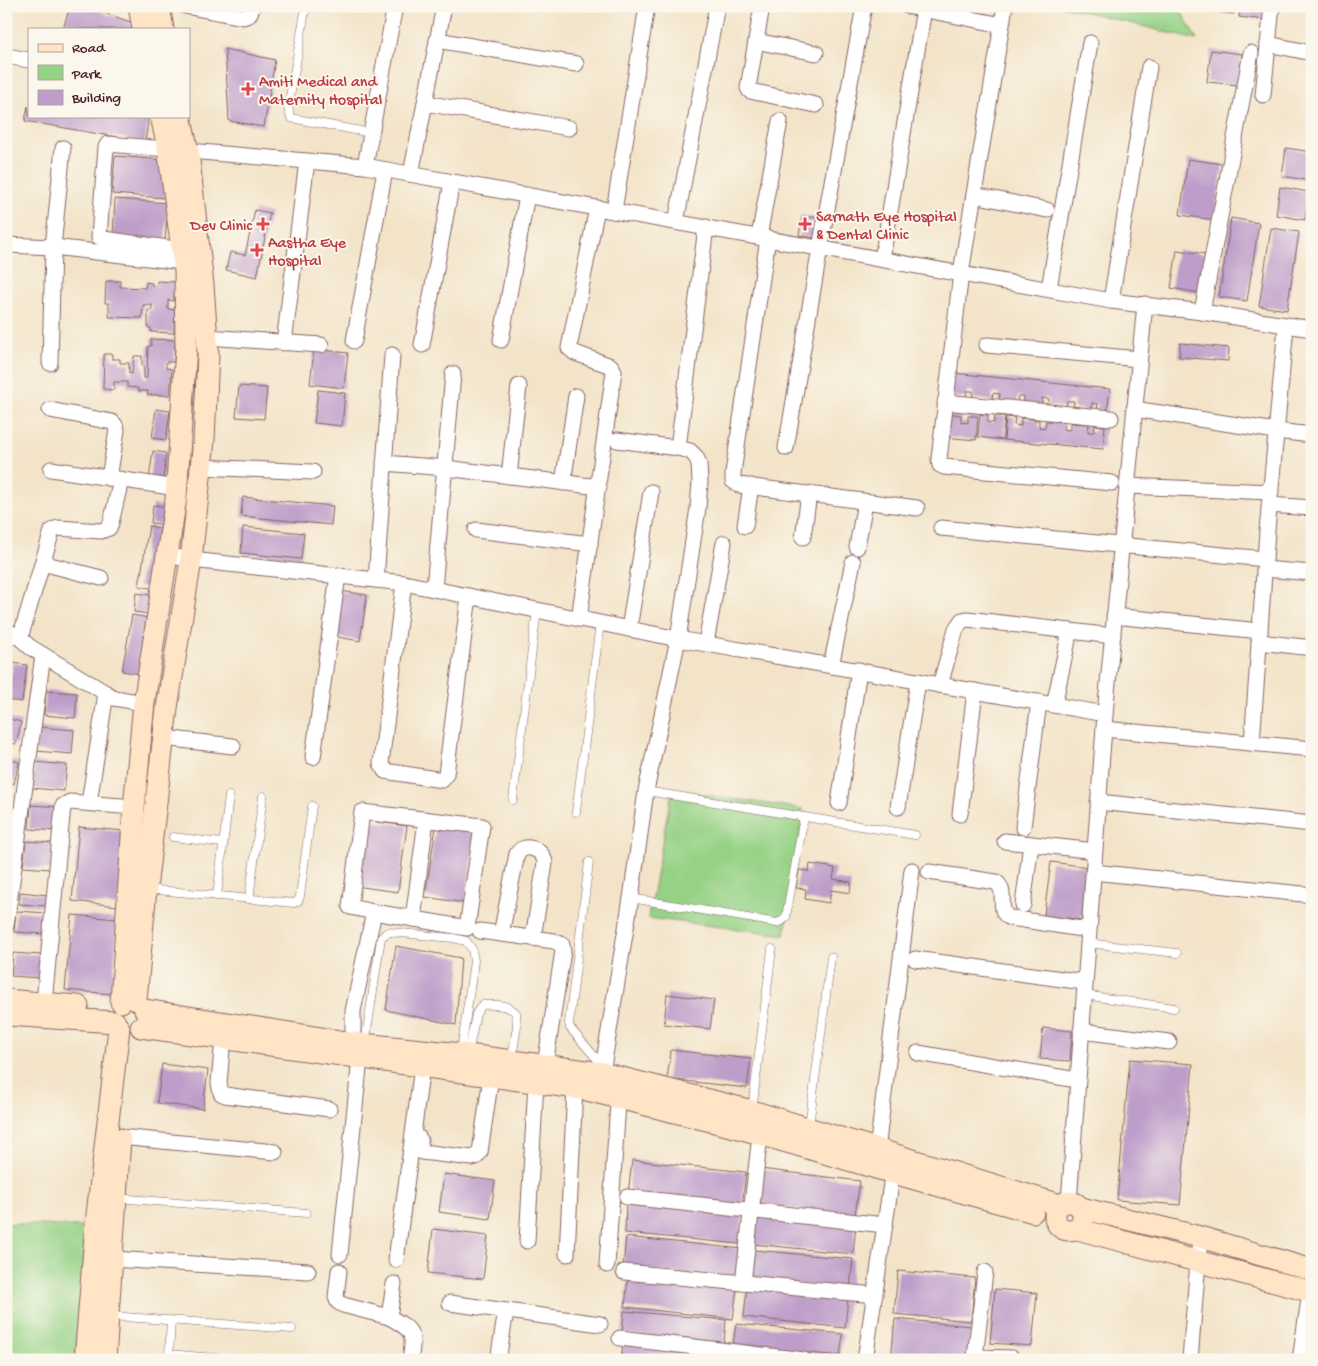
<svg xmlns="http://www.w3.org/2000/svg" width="1318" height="1366" font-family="'Gochi Hand',sans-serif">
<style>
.green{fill:#96d286;stroke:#707858}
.building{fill:#bd9dc9}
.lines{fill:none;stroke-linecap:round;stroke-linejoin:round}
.lane-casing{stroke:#856462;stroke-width:9}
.street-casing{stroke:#856462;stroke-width:17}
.secondary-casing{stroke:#856462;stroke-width:23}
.lane{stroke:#fff;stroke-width:8}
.street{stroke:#fff;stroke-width:15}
.secondary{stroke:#ffe4c6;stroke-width:21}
.health-dot{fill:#e0444e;stroke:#fbf7ec;stroke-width:2}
.labels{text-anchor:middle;stroke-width:4;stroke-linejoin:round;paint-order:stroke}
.health-label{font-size:16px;fill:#be3a42;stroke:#fbf7ec;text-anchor:start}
</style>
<rect width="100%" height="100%" fill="#fbf7ec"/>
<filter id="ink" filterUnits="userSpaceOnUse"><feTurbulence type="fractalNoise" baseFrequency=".02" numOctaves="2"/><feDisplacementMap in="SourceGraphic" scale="10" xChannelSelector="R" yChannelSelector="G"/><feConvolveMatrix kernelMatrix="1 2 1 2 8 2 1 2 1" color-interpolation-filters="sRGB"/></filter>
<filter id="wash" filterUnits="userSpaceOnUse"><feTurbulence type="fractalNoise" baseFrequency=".0096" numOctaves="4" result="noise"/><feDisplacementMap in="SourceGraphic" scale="20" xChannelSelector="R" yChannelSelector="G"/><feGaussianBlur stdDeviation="1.12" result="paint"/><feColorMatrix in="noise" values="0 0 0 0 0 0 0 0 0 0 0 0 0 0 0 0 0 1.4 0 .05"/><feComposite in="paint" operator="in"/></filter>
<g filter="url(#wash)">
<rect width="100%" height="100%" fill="#f3e4c9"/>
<g class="green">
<polygon points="1063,6 1178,6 1197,40"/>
<polygon points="672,790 803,809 785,935 648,918"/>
<polygon points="6,1223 113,1229 103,1360 6,1360"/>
</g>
<g id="blocks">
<g class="building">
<polygon points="70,6 83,6 137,24 137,29 63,29"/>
<polygon points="1207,6 1235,6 1234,14 1207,11"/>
<polygon points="1241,6 1268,6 1267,20 1239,17"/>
<polygon points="225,49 275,60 264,127 229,121"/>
<polygon points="1211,50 1242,54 1238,85 1207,82"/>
<polygon points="28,106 29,116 149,116 145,142 25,121"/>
<polygon points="1286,148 1312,152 1311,181 1282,176"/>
<polygon points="115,156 167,160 165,198 112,194"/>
<polygon points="1188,159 1223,164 1214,220 1180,215"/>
<polygon points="1280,187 1309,192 1305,220 1276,215"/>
<polygon points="115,199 168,203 165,241 113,237"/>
<polygon points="255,210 270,213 257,277 226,270 230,252 245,255"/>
<polygon points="802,216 820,218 816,238 799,235"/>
<polygon points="1231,218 1259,223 1247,301 1219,297"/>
<polygon points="1271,228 1299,232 1287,310 1259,306"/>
<polygon points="1177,250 1206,254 1199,293 1171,288"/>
<polygon points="106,281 120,281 120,287 145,288 146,282 152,283 152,286 157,286 157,281 175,282 174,301 168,300 168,309 175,310 174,333 151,332 151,328 148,328 148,310 152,310 152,305 143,305 142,318 109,317 109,303 105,303"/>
<polygon points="151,339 175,340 174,362 166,362 166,368 172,369 170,395 147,395 148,391 138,391 138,388 127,387 127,382 114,382 114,390 103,389 104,354 112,354 112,359 120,359 120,363 129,363 129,373 132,374 134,356 142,356 142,365 144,366 144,378 147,378 148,346 151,346"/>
<polygon points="1180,343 1229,348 1228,361 1179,357"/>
<polygon points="314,349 348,353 344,388 310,384"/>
<polygon points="953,373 1110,389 1107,412 1097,411 1098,404 1092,403 1091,411 1073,408 1074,401 1067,401 1066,408 1048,406 1049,399 1042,398 1042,406 1024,403 1024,396 1018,396 1017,403 999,401 1000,394 993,393 992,401 973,398 973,391 967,391 966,398 950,396"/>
<polygon points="239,386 267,388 264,419 236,417"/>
<polygon points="318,390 345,393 342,426 314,423"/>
<polygon points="156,409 170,411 166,440 152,438"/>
<polygon points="946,413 961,415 961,422 968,423 968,416 978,416 976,440 944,437"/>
<polygon points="980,414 988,415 988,422 994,423 995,416 1005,416 1003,440 978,437"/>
<polygon points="1006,417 1015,418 1014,425 1021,426 1021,418 1039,420 1039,427 1045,428 1046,421 1064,422 1063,429 1070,430 1070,423 1089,424 1088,432 1094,432 1095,425 1105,426 1103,449 1004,440"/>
<polygon points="153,451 166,453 163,481 149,479"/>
<polygon points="243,497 333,506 331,525 241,516"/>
<polygon points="153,505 169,507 166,525 151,523"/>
<polygon points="149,526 165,529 155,589 139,586"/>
<polygon points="243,527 304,533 301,559 241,553"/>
<polygon points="340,591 367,595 360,641 332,636"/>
<polygon points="136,593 151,595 149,614 134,612"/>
<polygon points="132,615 149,618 140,674 122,671"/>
<polygon points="13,663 27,665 22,702 7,700"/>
<polygon points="46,691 77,693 75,718 44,715"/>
<polygon points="6,718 21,722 16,744 6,742"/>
<polygon points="38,727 74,730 72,754 36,751"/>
<polygon points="6,759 19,762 14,784 6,782"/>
<polygon points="35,762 67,765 64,791 32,788"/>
<polygon points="31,805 60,807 58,831 29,829"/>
<polygon points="364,820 407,826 398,892 355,886"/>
<polygon points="79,827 125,831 118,906 72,901"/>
<polygon points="436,827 476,834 465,903 425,897"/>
<polygon points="26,841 53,843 51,869 23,867"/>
<polygon points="1051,862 1088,867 1081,920 1044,915"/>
<polygon points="810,864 835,868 833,879 851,882 850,893 831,890 829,903 805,899 806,889 796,888 799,870 809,871"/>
<polygon points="20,892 48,895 47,906 19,904"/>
<polygon points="16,911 48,913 46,934 14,932"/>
<polygon points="72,915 118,919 112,994 65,990"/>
<polygon points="396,946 461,958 456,1025 386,1010"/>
<polygon points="13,953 41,955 39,978 11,976"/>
<polygon points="667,994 714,1000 710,1029 664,1024"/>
<polygon points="1043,1028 1072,1031 1070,1061 1040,1059"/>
<polygon points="671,1050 751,1059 747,1088 667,1079"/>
<polygon points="1130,1059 1193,1064 1180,1205 1117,1200"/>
<polygon points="162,1064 208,1070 203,1109 157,1103"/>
<polygon points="632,1160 746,1172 742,1206 628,1194"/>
<polygon points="760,1169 860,1181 855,1215 756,1205"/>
<polygon points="444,1174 495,1181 490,1219 439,1212"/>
<polygon points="626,1201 743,1213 740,1244 625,1233"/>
<polygon points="756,1214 856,1224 853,1254 753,1244"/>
<polygon points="433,1229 488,1236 483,1279 428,1273"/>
<polygon points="626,1237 743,1249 739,1280 623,1267"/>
<polygon points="754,1250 853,1259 850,1289 751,1280"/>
<polygon points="898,1271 975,1278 971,1321 894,1314"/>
<polygon points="628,1277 737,1288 733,1319 625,1307"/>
<polygon points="747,1286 848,1297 845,1328 744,1317"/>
<polygon points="995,1289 1037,1293 1032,1346 990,1343"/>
<polygon points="624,1311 726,1320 724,1343 622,1334"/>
<polygon points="895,1319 971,1326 968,1360 891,1360"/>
<polygon points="736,1324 843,1334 840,1356 733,1345"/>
<polygon points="623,1343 721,1355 721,1360 621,1360"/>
</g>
</g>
</g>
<g filter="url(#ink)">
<use href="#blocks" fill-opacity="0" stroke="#856462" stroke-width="1"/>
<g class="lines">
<defs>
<g id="lane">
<polyline points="306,6 288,108 291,118 371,133"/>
<polyline points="646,791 915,835"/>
<polyline points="513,800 537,610"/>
<polyline points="576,812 600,623"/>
<polyline points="173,837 222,843"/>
<polyline points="589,862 569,1023 570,1028 603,1066"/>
<polyline points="147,889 294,903 298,901 300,896 312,806"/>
<polyline points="217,896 229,796"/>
<polyline points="631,898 777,923 782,921 786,917 804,817"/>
<polyline points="249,899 263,796"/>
<polyline points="1087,943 1177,953"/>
<polyline points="1084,995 1174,1008"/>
<polyline points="365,1044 381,938 386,933 390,932 453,938 466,941 472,949 474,961 461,1052"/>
<path d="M468 1054 476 1014 482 1005C494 1004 508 1004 516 1013L517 1026 512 1058"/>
<polyline points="752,1111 772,949"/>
<polyline points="809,1126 831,957"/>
<polyline points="116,1198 306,1213"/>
<polyline points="110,1316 292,1329"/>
<polyline points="171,1321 169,1354 236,1360"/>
</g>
<g id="street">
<polyline points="185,6 243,17 249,15 253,6"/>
<polyline points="762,6 748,88 750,91 816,105"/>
<polyline points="907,6 1002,25"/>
<polyline points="1005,6 961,273 939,459 940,465 944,467 1112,483"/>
<polyline points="437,40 576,64"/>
<polyline points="756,41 816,53"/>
<polyline points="1268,44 1312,53"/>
<polyline points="6,56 29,60"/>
<polyline points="1263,95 1272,6"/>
<polyline points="425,103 569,128"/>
<polyline points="365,166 395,6"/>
<polyline points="411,174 444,6"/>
<polyline points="974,195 1047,210"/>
<polyline points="614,211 647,6"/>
<polyline points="676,222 717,6"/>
<polyline points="759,237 780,121"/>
<polyline points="768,238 733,473 733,481 739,485 917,508"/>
<polyline points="6,245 53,247 63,148"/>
<polyline points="182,250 104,239 99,237 106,147 108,144 365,166 1111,301 1202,312 1312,329"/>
<polyline points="882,259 924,9"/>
<polyline points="1049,289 1090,43"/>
<polyline points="1111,301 1149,67"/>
<polyline points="1202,312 1251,53"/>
<polyline points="207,337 321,345"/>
<polyline points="501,340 527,195"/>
<polyline points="354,341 385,170"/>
<polyline points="284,343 307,161"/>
<polyline points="422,345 452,182"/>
<polyline points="987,345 1139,359"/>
<polyline points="50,363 53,247 183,262"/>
<polyline points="945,402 1111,418"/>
<polyline points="1134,409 1276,431 1312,435"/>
<polyline points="50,410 112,422 115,425 117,430 109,478"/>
<polyline points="617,440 678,448 706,227"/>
<polyline points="786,448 820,248 864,6"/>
<polyline points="384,463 446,468 599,487"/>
<polyline points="201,467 313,472"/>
<polyline points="51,469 177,488"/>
<polyline points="509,476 519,386"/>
<polyline points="563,483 576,396"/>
<polyline points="1127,486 1271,492"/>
<polyline points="1269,505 1312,508"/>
<polyline points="745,526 751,486"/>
<polyline points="941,528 1265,559"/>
<polyline points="476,530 590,544"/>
<polyline points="803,537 809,494"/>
<polyline points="857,547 865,502"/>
<polyline points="167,555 191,560 404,583 678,639 1105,714"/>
<polyline points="42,563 101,578"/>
<polyline points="1264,569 1312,573"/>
<polyline points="376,580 392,355"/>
<polyline points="404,583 381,763 385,771 442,780 446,774 469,596"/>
<polyline points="434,589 453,374"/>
<polyline points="1114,616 1260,631"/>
<polyline points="579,619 614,371 611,366 575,353 569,348 597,208"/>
<polyline points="629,629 651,492"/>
<polyline points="6,630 20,638 30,647 114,698 144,703"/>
<polyline points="20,638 52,531 58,528 101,531 109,528 111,523 121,480"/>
<polyline points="1259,642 1312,648"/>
<polyline points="706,643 724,543"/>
<polyline points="831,666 853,562"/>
<polyline points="940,685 956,629 962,620 967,619 1113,636"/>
<polyline points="1054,705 1070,631"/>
<polyline points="1104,729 1312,749"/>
<polyline points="163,738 233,746"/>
<polyline points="1252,743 1267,531 1286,326"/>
<polyline points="313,757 338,575"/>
<polyline points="1098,802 1312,824"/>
<polyline points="89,803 106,693"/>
<polyline points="839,803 859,670"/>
<polyline points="898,807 918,681"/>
<polyline points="960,814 975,691"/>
<polyline points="1023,827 1039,702"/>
<polyline points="1005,841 1095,851"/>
<path d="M929 872 996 882C1009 892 995 911 1010 918L1088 930"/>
<polyline points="1093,872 1312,895"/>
<polyline points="1023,905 1031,844"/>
<polyline points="413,919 426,820"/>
<polyline points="6,925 43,655"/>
<polyline points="480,931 554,941 562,945 563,951 545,1065"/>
<path d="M501 934 517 854C525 841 544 850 545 863L533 938"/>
<polyline points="915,959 1084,982"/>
<polyline points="44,1002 63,806 70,802 134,807"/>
<polyline points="1081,1031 1169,1042"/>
<polyline points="223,1039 219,1083 221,1093 225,1095 329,1109"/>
<polyline points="353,1043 353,1011 374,912 467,928 482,826 362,812 350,907 374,912"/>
<polyline points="918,1053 1077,1080"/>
<polyline points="602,1073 631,898 646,791 678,639 698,508 700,482 699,464 696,457 690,451 678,448"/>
<polyline points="120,1137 275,1152"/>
<path d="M414 1137 419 1138C422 1143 418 1149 422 1152L472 1158 476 1157 480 1152 491 1077"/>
<polyline points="877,1150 912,870"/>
<polyline points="627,1197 885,1225"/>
<polyline points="1069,1202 1105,714 1145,304"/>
<polyline points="527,1241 536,1083"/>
<polyline points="340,1254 360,1058"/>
<polyline points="567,1254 575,1088"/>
<polyline points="112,1259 308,1271"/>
<polyline points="396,1260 422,1067"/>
<polyline points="607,1265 619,1089"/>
<polyline points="339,1271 336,1297 338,1302 343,1305 389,1317"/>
<polyline points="624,1272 875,1295"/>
<polyline points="985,1272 975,1357 1012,1358 1012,1360"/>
<polyline points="743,1283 760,1135"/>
<path d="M394 1284 389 1317C413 1330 415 1333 410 1360"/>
<polyline points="450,1303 600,1324"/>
<polyline points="620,1338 804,1360"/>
<polyline points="498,1360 506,1311"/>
<polyline points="865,1360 894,1163"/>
<polyline points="1190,1360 1200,1237"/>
<polyline points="1300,1360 1310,1292"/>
</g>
<g id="secondary">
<polyline points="139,6 143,29"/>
<polyline points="159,6 163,29"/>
<polyline points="6,1000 78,1006"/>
<polyline points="136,1000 146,889 167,708 191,560 204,440 208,354 203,285 188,151 180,116"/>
<polyline points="121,1002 134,807 144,703 176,498 186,348 185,271 168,148 161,116"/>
<polyline points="145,1010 353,1043 461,1054 602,1073 752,1111 1060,1205"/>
<polyline points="6,1015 115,1022"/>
<polyline points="141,1027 583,1089 739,1128 893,1173 1033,1212"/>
<circle cx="1069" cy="1216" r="14"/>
<polyline points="1081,1208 1200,1237 1312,1270"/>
<polyline points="1077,1229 1312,1292"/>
<polyline points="85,1360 96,1223 119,1028"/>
<polyline points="105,1360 120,1139"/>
</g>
</defs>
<use href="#lane" class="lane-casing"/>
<use href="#street" class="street-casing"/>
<use href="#secondary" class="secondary-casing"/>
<use href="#lane" class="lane"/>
<use href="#street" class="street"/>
<use href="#secondary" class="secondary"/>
</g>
</g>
<g class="health-dot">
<path d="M245.5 81.5h5v5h5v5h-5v5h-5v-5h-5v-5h5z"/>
<path d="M260.5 216.5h5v5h5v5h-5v5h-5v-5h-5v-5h5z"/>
<path d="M802.5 216.5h5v5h5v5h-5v5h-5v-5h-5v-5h5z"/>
<path d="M254.5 242.5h5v5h5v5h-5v5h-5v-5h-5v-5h5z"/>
</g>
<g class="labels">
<g class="health-label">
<text x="259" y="86">Amiti Medical and<tspan x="259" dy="18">Maternity Hospital</tspan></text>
<text x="816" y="221">Sarnath Eye Hospital<tspan x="816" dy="18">&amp; Dental Clinic</tspan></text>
<text x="252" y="230" text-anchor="end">Dev Clinic</text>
<text x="268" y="247">Aastha Eye<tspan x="268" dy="18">Hospital</tspan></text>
</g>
</g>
<rect width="1318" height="1366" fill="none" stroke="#fbf7ec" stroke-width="25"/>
<rect x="28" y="28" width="162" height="90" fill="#fbf7ec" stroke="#b4a19f"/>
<rect x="38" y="44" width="25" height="8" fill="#ffe4c6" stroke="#b4a19f"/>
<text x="72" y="52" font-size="15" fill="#4a1f2b">Road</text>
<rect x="38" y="65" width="25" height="15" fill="#96d286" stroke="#b4a19f"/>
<text x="72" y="78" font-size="15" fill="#4a1f2b">Park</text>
<rect x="38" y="90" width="25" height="15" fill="#bd9dc9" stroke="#b4a19f"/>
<text x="72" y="102" font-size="15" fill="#4a1f2b">Building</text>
</svg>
